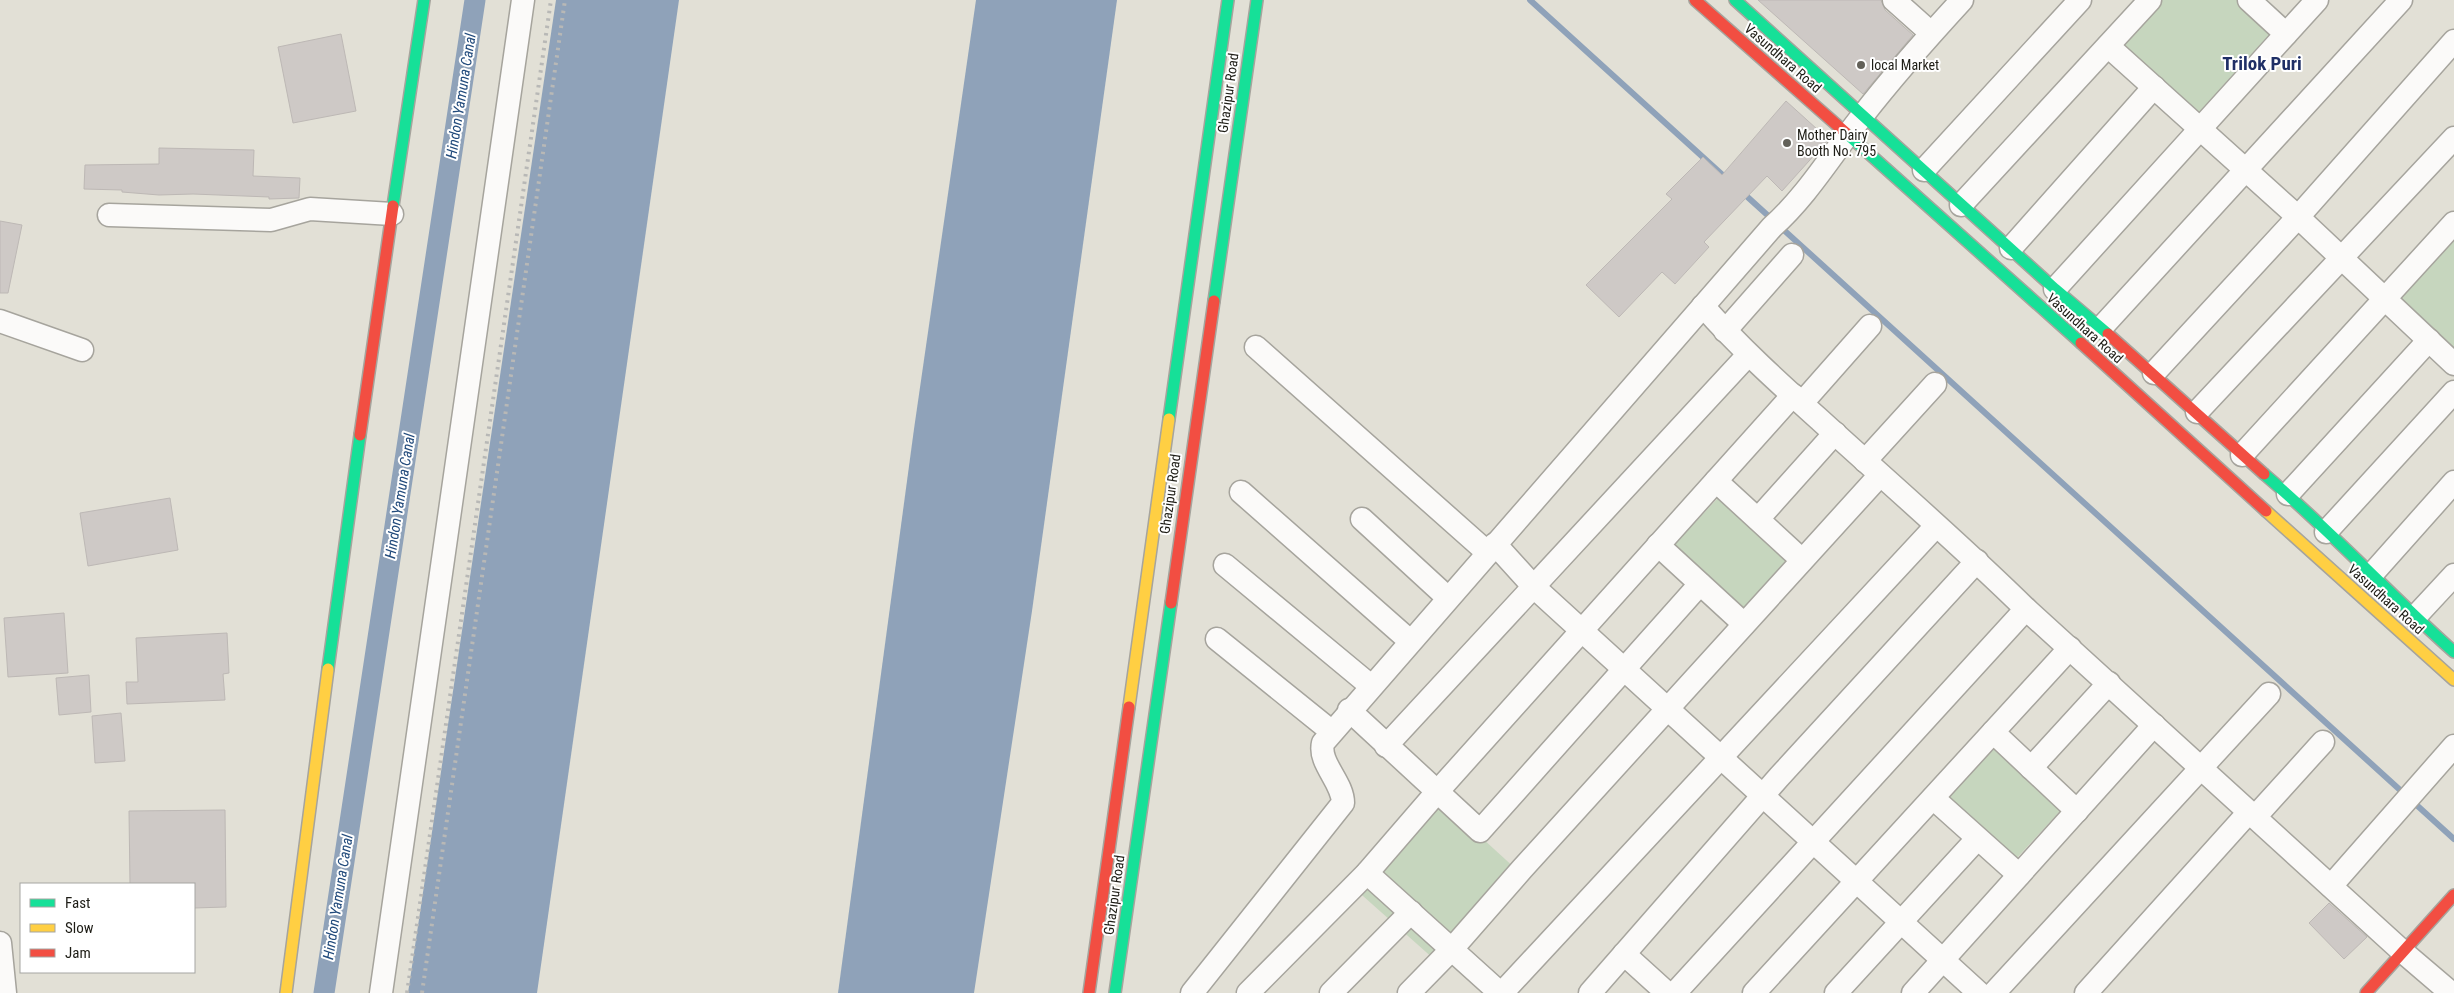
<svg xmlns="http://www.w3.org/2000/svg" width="2454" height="993" font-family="'Roboto Condensed',sans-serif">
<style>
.green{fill:#c6d6be}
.water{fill:#8fa2b9}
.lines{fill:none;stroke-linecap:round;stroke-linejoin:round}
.stream{stroke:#8fa2b9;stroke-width:6}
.canal{stroke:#8fa2b9;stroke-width:21}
.building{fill:#cec9c6;stroke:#bdb8b5}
.street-casing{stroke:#a6a49d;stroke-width:25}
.fast-casing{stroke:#a6a49d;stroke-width:14}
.slow-casing{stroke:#a6a49d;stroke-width:14}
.jam-casing{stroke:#a6a49d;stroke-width:14}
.street{stroke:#fbfaf9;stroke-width:22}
.fast{stroke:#16e098;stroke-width:11}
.slow{stroke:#ffcf43;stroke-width:11}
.jam{stroke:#f24e42;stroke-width:11}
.rail{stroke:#b8b8b6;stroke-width:4;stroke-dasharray:2.5 5;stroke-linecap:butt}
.poi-dot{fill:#636159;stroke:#fff;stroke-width:2}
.labels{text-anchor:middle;stroke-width:4;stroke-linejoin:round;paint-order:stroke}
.street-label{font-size:14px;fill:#1e1d16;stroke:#fff}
.poi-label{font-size:14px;fill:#1e1d16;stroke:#fff;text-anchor:start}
.water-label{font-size:15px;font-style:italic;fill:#224b7c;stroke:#fff}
.district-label{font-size:19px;font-weight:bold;fill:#1f2f66;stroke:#fff}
</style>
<rect width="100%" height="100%" fill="#e2e0d6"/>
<g class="green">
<polygon points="2162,0 2244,0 2279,32 2197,122 2116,50"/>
<polygon points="2454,223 2454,356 2386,296"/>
<polygon points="1719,497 1791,564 1743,615 1671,548"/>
<polygon points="1989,742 2062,809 2014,861 1941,794"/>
<polygon points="1437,797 1517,870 1435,960 1354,888"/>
</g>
<g class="water">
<polygon points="556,0 679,0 537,993 408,993"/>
<polygon points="976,0 1117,0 1032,611 974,993 838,993 914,429"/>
</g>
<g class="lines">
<g class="stream">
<polyline points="1530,0 1727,179"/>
<polyline points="1742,192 2454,839"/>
</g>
<polyline class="canal" points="324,993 475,0"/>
</g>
<g class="building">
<polygon points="1758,0 1881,0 1885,10 1913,35 1863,94"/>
<polygon points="341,34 356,111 293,123 278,47"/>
<polygon points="1786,101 1828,139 1827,141 1782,191 1767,176 1704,242 1709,247 1675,284 1662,272 1619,317 1586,285 1672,199 1666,194 1703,157 1722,175"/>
<polygon points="159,148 254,150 253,176 300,178 299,198 269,199 269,197 193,194 159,195 122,192 122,190 84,189 85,165 159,164"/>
<polygon points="0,221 22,225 8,293 0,293"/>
<polygon points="170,498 178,550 88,566 80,513"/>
<polygon points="64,613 68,673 8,677 4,618"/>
<polygon points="227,633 229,673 223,674 225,700 127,704 126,682 138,682 136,638"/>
<polygon points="89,675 91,712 59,715 56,678"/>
<polygon points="121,713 125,761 95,763 92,716"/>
<polygon points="225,810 226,907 194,908 194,884 130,884 129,811"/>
<polygon points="2329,903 2367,937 2344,959 2309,923"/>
</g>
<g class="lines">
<defs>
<g id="street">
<polyline points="1894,0 1931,33"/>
<polyline points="2249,0 2286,34"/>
<polyline points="2108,46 2298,217 2454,364"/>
<polyline points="1924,170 2080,0"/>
<polyline points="1961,205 2150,0"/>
<polyline points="109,215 271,220 310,209 392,214"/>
<polyline points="2011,248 2154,87"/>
<polyline points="2055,289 2317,0"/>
<path d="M1703 306C1739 347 1779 383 1820 420 1889 483 1960 544 2026 609L2403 952 2451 993"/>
<polyline points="0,321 82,350"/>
<polyline points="2101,328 2401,0"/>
<polyline points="1725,331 1792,255"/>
<polyline points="1256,347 1488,553"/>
<polyline points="2154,373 2298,217 2454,41"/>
<polyline points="1802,403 1870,326"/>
<polyline points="2197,412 2454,138"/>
<polyline points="2242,455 2454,223"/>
<polyline points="1865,461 1935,384"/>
<polyline points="1716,481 1802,560"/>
<polyline points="1241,492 1410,641"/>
<polyline points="2288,494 2429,340"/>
<polyline points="1362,519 1448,598"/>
<polyline points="1758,519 1835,433"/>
<polyline points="2326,532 2454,392"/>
<polyline points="1495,544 1534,587 1979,993"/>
<polyline points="1658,545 1744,624"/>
<polyline points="1225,565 1371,686"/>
<polyline points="2373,573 2454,482"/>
<polyline points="2415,617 2454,575"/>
<polyline points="1217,639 1331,731"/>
<polyline points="1349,710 1480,831 1700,584"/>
<polyline points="1993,732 2077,811"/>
<polyline points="1386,746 1748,355"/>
<polyline points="2031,768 2109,683"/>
<polyline points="1933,798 2019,875"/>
<polyline points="2255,817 2323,742"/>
<polyline points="1367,873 1500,993"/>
<polyline points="2331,886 2454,746"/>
<polyline points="0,943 5,993"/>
<polyline points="1624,954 1667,993"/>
<polyline points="381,993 523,0"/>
<path d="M1192 993 1343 803C1343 782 1318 763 1323 743L1772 227C1808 195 1833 152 1863 115 1894 75 1928 37 1962 0"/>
<polyline points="1248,993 1367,873 1437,792 1793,395"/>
<polyline points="1331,993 1411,912"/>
<polyline points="1409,993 1452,949 1522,869 1880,475"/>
<polyline points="1502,993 1936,526"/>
<polyline points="1590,993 1779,777 1977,561"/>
<polyline points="1675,993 2026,609"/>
<polyline points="1754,993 2070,648"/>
<polyline points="1836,993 1977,839"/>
<polyline points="1913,993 2154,725"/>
<polyline points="1994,993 2269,694"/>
<polyline points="2086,993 2249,812"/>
</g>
<g id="fast">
<polyline points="1735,0 2055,289 2108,334"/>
<polyline points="1846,133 2081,343"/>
<polyline points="393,206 424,0"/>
<polyline points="1214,301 1257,0"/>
<polyline points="1169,419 1228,0"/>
<path d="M2264 474C2330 530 2389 594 2454 652"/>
<polyline points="328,669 360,435"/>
<polyline points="1115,993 1171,603"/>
</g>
<g id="slow">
<polyline points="2266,511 2454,680"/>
<polyline points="1129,707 1169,419"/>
<polyline points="286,993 328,669"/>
</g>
<g id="jam">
<polyline points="1695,0 1846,133"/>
<polyline points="2108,334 2264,474"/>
<polyline points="2081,343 2266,511"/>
<polyline points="360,435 393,206"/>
<polyline points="1171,603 1214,301"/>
<polyline points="1089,993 1129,707"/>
<polyline points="2366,993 2454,895"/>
</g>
</defs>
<use href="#street" class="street-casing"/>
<use href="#fast" class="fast-casing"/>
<use href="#slow" class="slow-casing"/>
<use href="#jam" class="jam-casing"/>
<use href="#street" class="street"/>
<use href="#fast" class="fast"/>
<use href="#slow" class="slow"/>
<use href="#jam" class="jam"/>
<g class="rail">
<polyline points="407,993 551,0"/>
<polyline points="422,993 565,0"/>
</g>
</g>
<g class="poi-dot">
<circle cx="1861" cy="65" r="5"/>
<circle cx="1787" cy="143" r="5"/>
</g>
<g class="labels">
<g class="street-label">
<text transform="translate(1783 58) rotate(41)" y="5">Vasundhara Road</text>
<text transform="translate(1228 93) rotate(-82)" y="5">Ghazipur Road</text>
<text transform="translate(2085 328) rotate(42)" y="5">Vasundhara Road</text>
<text transform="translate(1170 494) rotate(-82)" y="5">Ghazipur Road</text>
<text transform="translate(2386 599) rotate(42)" y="5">Vasundhara Road</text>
<text transform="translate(1114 895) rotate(-82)" y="5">Ghazipur Road</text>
</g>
<g class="poi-label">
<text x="1871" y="70">local Market</text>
<text x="1797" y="140">Mother Dairy<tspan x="1797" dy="16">Booth No. 795</tspan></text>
</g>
<g class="water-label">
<text transform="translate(461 96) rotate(-81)" y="5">Hindon Yamuna Canal</text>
<text transform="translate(400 496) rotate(-81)" y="5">Hindon Yamuna Canal</text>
<text transform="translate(338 897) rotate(-81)" y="5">Hindon Yamuna Canal</text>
</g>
<g class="district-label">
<text x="2262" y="70">Trilok Puri</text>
</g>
</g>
<rect x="20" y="883" width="175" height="90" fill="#ffffff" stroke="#a5a5a2"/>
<rect x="30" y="899" width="25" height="8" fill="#16e098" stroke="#a5a5a2"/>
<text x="65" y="908" font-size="15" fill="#1e1d16">Fast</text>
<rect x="30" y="924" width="25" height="8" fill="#ffcf43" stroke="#a5a5a2"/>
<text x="65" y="933" font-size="15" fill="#1e1d16">Slow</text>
<rect x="30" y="949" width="25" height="8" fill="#f24e42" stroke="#a5a5a2"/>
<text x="65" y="958" font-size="15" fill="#1e1d16">Jam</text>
</svg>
